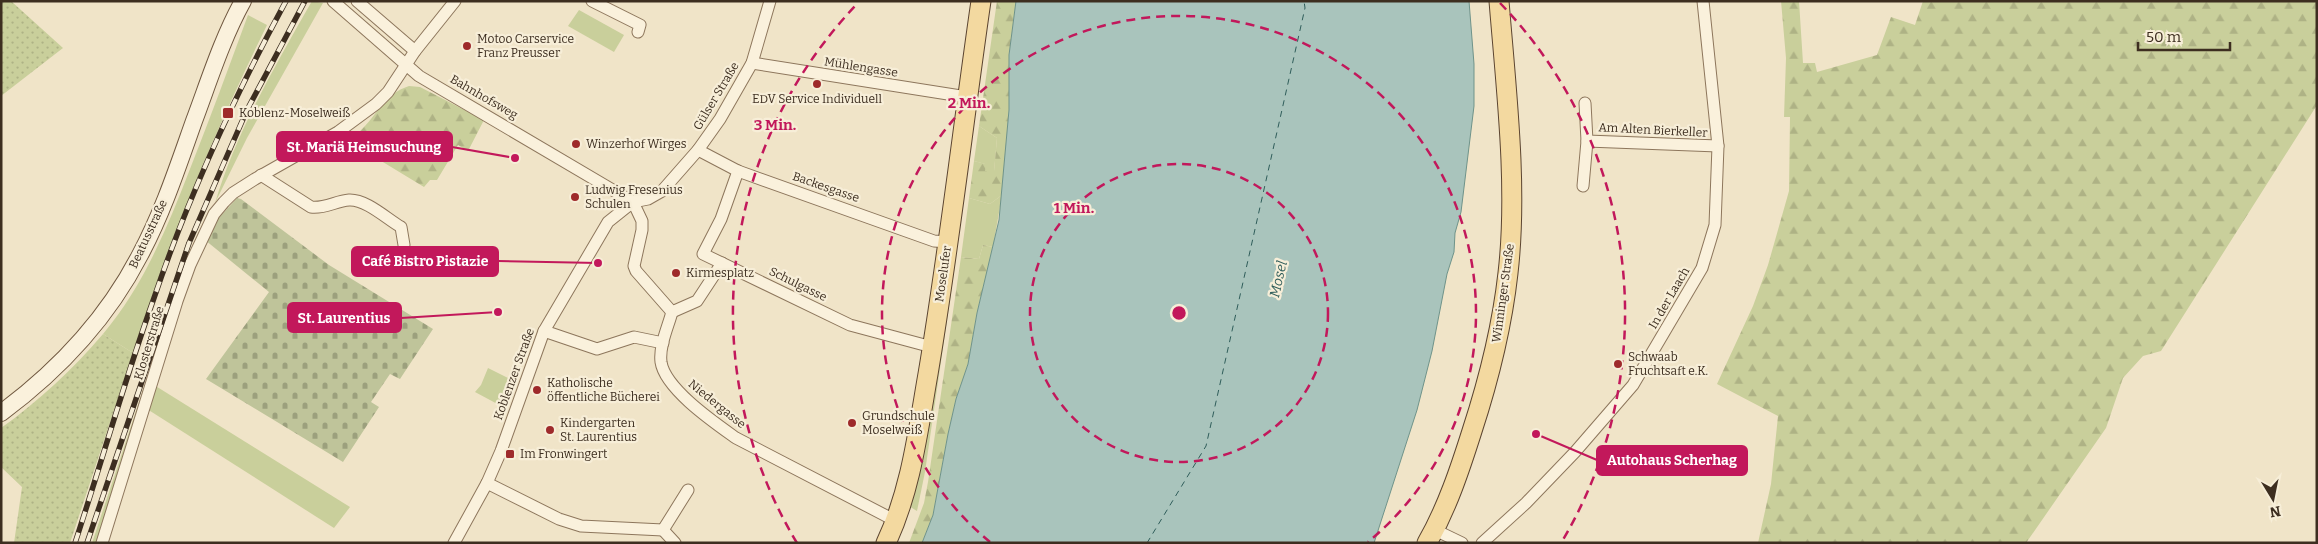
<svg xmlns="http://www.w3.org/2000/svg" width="2318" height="544" font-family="Bitter,serif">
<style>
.green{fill:#c9cf9b}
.forest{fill:url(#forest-firs)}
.cemetery{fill:url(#cemetery-stones)}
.garden{fill:url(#garden-dots)}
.water{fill:#a9c4bc;stroke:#6f938a}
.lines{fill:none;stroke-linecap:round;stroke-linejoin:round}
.ferry{stroke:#2f5d5a;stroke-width:1;stroke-dasharray:6 5;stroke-linecap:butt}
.street-casing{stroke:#8d765c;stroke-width:13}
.secondary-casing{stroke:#6f573f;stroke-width:18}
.primary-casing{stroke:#5b4430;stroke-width:21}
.street{stroke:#faf1dc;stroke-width:11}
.secondary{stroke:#faf1dc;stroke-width:16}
.primary{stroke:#f3d9a0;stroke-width:19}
.rail-casing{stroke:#3d2e20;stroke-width:5.5}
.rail{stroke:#f7eed8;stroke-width:4;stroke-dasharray:11;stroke-linecap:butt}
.ring{fill:none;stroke:#c2185b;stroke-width:2.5;stroke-dasharray:9 6}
.poi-dot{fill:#9e2a2b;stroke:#f7eed8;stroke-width:2}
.labels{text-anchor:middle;stroke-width:4.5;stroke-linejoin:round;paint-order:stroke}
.poi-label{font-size:12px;fill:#3d2e20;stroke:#f7eed8;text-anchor:start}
.street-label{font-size:12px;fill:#3d2e20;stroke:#f7eed8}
.water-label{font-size:14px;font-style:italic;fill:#2f5d5a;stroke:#f7eed8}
.centre{fill:#c2185b;stroke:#f7eed8;stroke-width:2.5}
.ring-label{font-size:15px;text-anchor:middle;font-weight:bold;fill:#c2185b;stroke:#f7eed8;stroke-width:4.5;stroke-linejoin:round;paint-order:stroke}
.leader{fill:none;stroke:#c2185b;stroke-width:2}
.callout-dot{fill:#c2185b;stroke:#f7eed8;stroke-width:2}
.callout{fill:#c2185b;stroke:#c2185b;stroke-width:2}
.callout-label{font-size:14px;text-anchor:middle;font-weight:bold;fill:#fff}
</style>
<defs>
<pattern id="forest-firs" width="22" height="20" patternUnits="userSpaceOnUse" patternTransform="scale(1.25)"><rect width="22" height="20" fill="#c9cf9b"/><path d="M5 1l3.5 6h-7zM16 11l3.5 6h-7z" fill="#aeb285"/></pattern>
<pattern id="cemetery-stones" width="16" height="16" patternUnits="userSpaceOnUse" patternTransform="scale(1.25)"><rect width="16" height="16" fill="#bfc49a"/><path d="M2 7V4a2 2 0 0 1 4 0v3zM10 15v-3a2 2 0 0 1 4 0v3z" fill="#9ca07d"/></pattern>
<pattern id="garden-dots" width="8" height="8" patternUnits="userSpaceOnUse" patternTransform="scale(1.25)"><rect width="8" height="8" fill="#c9cf9b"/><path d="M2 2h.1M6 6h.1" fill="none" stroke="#aeb285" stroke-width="1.8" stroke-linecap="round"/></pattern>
</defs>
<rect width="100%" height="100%" fill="#f0e4c8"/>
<g class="green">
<path d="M312 1 323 3 247 138 215 203C236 132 275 66 312 1Z"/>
<polygon points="579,10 624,35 614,52 568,26"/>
<path d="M248 15 267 25C215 131 169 240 133 353L103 334C144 285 167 228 190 169 210 118 229 67 248 15Z"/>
<polygon points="979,126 997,138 994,172 985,171 985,164 974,161"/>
<polygon points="1002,195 993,247 983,245 979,259 961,257 969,198 990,204"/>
<polygon points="951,258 956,258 925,472 917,511 907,505"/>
<polygon points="488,368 514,381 503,407 475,392 481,385"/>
<polygon points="146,381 146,388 98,543 92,543"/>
<polygon points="154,385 350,507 334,528 147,409"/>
</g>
<g class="forest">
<polygon points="997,1 1016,1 1009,55 1009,110 1002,195 990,204 969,198 974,161 986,164 985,171 994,171 997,138 979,126"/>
<polygon points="1781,1 1799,1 1803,63 1815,63 1817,72 1877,55 1891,17 1915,25 1923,1 2317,1 2317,105 2161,351 2143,356 2123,378 2106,428 2026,543 1758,543 1771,484 1778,416 1717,384 1753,306 1768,265 1789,191 1790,117 1784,117 1786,58"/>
<path d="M409 86 420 87 484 120 468 151 458 145 437 180H430L424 187 345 139C350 137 355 135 359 132 377 116 384 94 409 86Z"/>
<polygon points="983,245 993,247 977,313 968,364 956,399 948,434 933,515 922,543 909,543 924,503 928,482 961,257 979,259"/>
</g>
<polygon class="cemetery" points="237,198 241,199 329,265 433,329 400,379 390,374 371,402 379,407 343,462 206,379 269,292 205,240 216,221"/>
<g class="garden">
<polygon points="1,1 11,1 63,48 1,96"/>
<path d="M103 334 133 353 70 543H14L22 487 1 467V428C39 401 73 369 103 334Z"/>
</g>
<polygon class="water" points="1016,1 1469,1 1474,64 1474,106 1461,212 1455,233 1454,252 1447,274 1432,351 1417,410 1374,543 922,543 933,515 948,434 956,399 968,364 977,313 999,220 1009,110 1009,55"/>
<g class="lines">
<polyline class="ferry" points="1147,543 1206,446 1305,8 1304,1"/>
<defs>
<g id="street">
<polyline points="333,1 419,76 633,202"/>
<polyline points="357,1 415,51"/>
<polyline points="592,1 640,25 638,32"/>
<polyline points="752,63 967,97"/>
<polyline points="1585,103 1587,141 1718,146"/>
<polyline points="698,150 738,171 934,241 948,242"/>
<polyline points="738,171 721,219 703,254 850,325 932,347"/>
<path d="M261 175 311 207C324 209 336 201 349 200 366 199 387 219 401 227L404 245"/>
<polyline points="1583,186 1587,141"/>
<polyline points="633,202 642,221 642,230 634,266 636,271 672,312 697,301 722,263"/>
<path d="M672 312C668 327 659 346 661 362 665 389 715 423 736 438L896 521"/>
<polyline points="544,331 597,349 634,337 663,343"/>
<polyline points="487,483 559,519 581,526 663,530 688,490"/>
<polyline points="663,530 675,543"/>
<polyline points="1435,530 1462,543"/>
<polyline points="102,543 177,301 190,265 214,214 224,202 233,193 255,179 338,132 376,104 388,92 415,51 455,1"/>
<polyline points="454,543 487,483 501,451 544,331 608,222 633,202 648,199 662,191 698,150 720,119 752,63 770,1"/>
<polyline points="1482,543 1526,503 1575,452 1633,385 1702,268 1715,225 1718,146 1703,1"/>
</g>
<path id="secondary" d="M1 413C59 370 107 319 140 255 163 212 178 166 194 121 209 81 222 39 243 1"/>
<g id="primary">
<path d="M886 543C911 490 918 431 928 374 949 250 963 125 981 1"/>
<path d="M1427 543C1447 508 1460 469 1472 431 1489 379 1502 327 1508 273 1518 187 1506 88 1499 1"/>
</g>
</defs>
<use href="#street" class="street-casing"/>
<use href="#secondary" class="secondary-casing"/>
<use href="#primary" class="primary-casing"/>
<use href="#street" class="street"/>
<use href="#secondary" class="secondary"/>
<use href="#primary" class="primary"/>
<defs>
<g id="rail">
<path d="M75 543C102 461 125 379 154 298 189 195 234 97 286 1"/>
<polyline points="87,543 189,243 247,110 305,1"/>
</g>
</defs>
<use href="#rail" class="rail-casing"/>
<use href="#rail" class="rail"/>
</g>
<g class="ring">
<circle cx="1179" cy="313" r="149"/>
<path d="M990 542A297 297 0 1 1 1368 542"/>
<path d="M797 543A446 446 0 0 1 858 3M1500 3A446 446 0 0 1 1561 543"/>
</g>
<g class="poi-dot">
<circle cx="467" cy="46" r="5"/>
<circle cx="817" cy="84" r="5"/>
<rect x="222" y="107" width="12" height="12" rx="2.5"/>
<circle cx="576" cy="144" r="5"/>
<circle cx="575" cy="197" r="5"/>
<circle cx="676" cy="273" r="5"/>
<circle cx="1618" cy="364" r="5"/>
<circle cx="537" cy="390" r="5"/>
<circle cx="852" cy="423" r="5"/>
<circle cx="550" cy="430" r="5"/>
<rect x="505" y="449" width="10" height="10" rx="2.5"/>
</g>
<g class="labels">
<g class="poi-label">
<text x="477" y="43">Motoo Carservice<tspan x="477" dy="14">Franz Preusser</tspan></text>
<text x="817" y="103" text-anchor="middle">EDV Service Individuell</text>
<text x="239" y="117">Koblenz-Moselweiß</text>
<text x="586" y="148">Winzerhof Wirges</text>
<text x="585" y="194">Ludwig Fresenius<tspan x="585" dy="14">Schulen</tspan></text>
<text x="686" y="277">Kirmesplatz</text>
<text x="1628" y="361">Schwaab<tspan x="1628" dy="14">Fruchtsaft e.K.</tspan></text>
<text x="547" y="387">Katholische<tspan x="547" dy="14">öffentliche Bücherei</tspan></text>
<text x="862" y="420">Grundschule<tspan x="862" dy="14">Moselweiß</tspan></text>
<text x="560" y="427">Kindergarten<tspan x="560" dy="14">St. Laurentius</tspan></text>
<text x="520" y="458">Im Fronwingert</text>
</g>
<g class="street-label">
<text transform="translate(861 67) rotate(9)" y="4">Mühlengasse</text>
<text transform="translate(716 96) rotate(-59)" y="4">Gülser Straße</text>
<text transform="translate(484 97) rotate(30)" y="4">Bahnhofsweg</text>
<text transform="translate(1653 130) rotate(3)" y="4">Am Alten Bierkeller</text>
<text transform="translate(826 187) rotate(19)" y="4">Backesgasse</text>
<text transform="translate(148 234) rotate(-65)" y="4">Beatusstraße</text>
<text transform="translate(943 274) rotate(-82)" y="4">Moselufer</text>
<text transform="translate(798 284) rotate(26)" y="4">Schulgasse</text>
<text transform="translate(1503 293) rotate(-82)" y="4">Winninger Straße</text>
<text transform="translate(1669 298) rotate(-60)" y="4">In der Laach</text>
<text transform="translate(149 343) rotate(-73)" y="4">Klosterstraße</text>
<text transform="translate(514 374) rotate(-70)" y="4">Koblenzer Straße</text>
<text transform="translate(717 404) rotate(39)" y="4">Niedergasse</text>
</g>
<g class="water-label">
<text transform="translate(1278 279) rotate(-77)" y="5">Mosel</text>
</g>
</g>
<circle cx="1179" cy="313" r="8" class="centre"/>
<g class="ring-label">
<text x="969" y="108">2 Min.</text>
<text x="775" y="130">3 Min.</text>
<text x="1074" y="213">1 Min.</text>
</g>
<path class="leader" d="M515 158L452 147M598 263L498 261M498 312L401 318M1536 434L1597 460"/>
<g class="callout-dot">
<circle cx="515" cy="158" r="5"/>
<circle cx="598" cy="263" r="5"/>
<circle cx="498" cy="312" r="5"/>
<circle cx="1536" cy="434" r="5"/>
</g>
<g class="callout">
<rect x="277" y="132" width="175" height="29" rx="5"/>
<rect x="352" y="247" width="146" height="29" rx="5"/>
<rect x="288" y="303" width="113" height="29" rx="5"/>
<rect x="1597" y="446" width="150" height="29" rx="5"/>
</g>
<g class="callout-label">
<text x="364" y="152">St. Mariä Heimsuchung</text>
<text x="425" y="266">Café Bistro Pistazie</text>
<text x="344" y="323">St. Laurentius</text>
<text x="1672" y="465">Autohaus Scherhag</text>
</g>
<rect width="2318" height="544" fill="none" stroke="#3d2e20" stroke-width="5"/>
<g transform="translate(2273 499) rotate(170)" stroke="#f7eed8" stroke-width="4" paint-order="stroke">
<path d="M0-4L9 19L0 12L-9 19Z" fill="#3d2e20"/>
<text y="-8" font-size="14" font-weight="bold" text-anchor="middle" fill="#3d2e20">N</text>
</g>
<path d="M2138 42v8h92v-8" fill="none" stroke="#3d2e20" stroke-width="2.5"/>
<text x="2146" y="42" font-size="15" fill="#3d2e20" stroke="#f7eed8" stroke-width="4" paint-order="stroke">50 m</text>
</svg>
